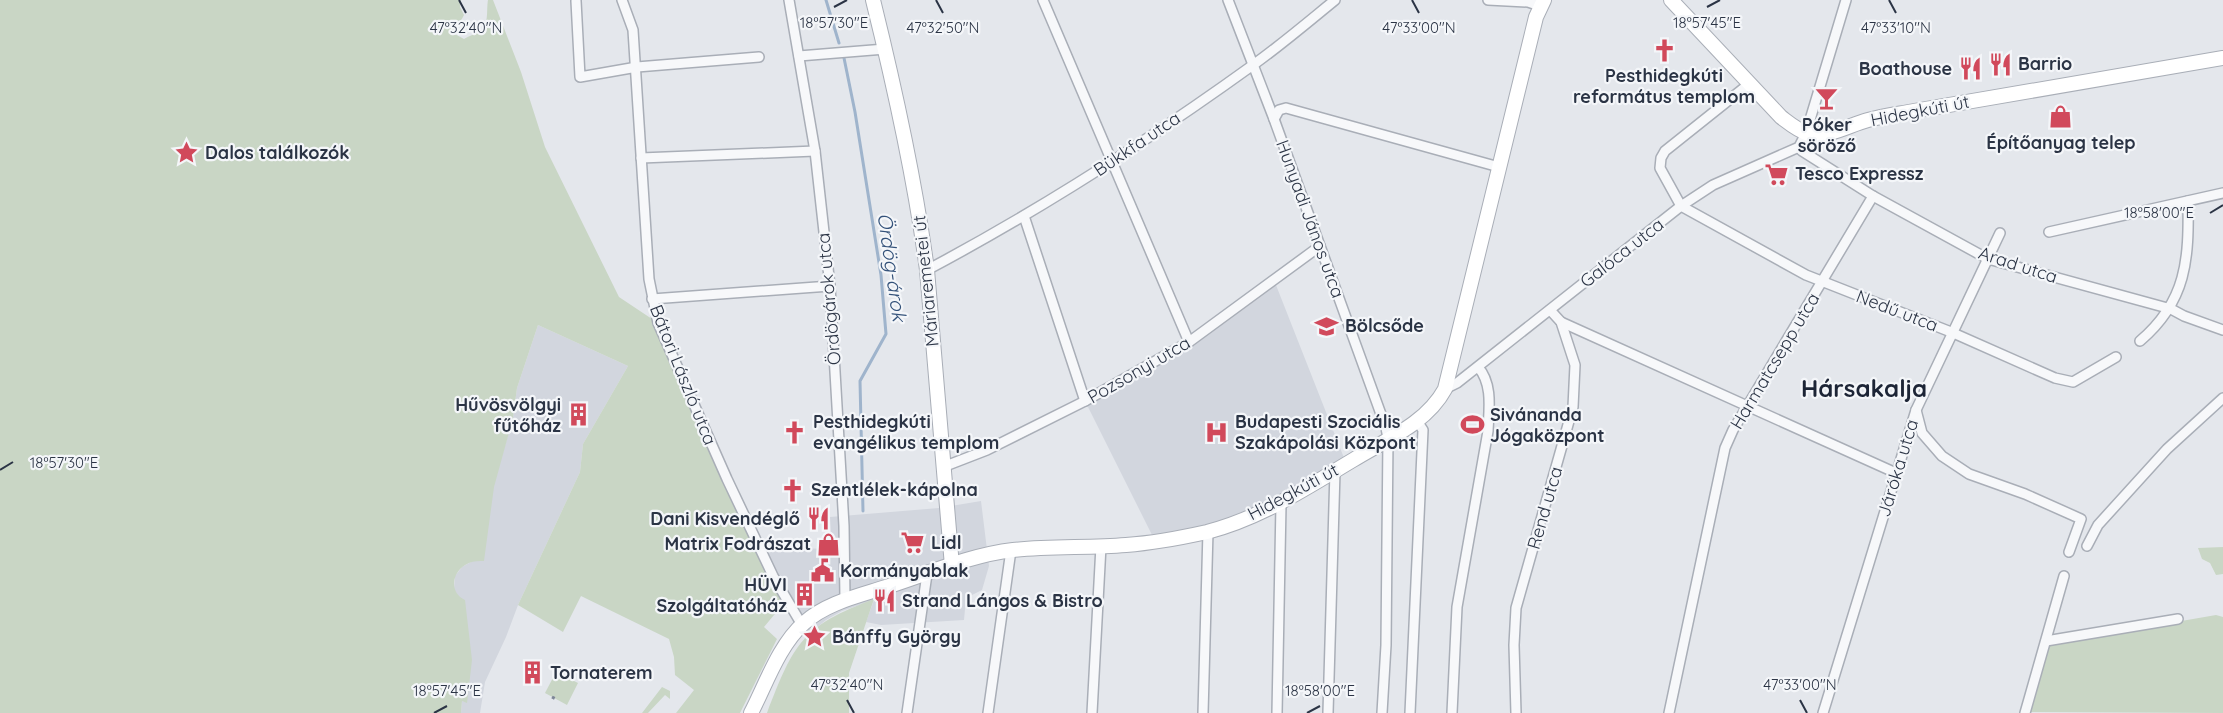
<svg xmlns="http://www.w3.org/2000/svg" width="2223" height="713" font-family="Quicksand,sans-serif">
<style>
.built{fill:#d2d6de}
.green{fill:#c9d6c5}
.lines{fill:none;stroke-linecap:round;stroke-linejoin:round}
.stream{stroke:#9fb4cc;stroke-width:3}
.street-casing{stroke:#a9aeb7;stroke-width:12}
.secondary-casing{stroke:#a9aeb7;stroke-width:16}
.street{stroke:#f7f8fa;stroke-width:9}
.secondary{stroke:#fff;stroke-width:14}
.rail{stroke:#7d8696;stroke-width:3;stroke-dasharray:3 6;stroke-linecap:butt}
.ticks{fill:none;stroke:#2b3445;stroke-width:2}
.labels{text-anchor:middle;stroke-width:4.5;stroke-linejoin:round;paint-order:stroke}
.poi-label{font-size:18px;font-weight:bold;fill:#2b3445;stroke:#f4f6f9;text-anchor:start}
.street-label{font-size:18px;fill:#2b3445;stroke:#f4f6f9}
.water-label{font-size:20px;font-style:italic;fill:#34527a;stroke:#f4f6f9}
.district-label{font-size:24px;font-weight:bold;fill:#1d2536;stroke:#f4f6f9}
.ticks-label{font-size:15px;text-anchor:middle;fill:#2b3445;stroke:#f4f6f9;stroke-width:4.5;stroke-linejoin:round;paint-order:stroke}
</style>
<rect width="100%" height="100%" fill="#e4e7ec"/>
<g class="built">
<polygon points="1274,280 1346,463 1281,504 1155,541 1085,401 1189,342"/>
<polygon points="538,325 628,366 583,444 580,472 518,605 506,637 485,682 480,713 461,713 462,701 467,702 458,596 454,589 455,576 462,567 471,562 513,418 517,388"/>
<polygon points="981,501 989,566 982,590 966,598 964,620 881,625 866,622 874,600 842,611 826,620 805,637 784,603 755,547 832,549 830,517 939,508"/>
</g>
<g class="green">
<path d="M0 0H461L460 7 464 15 458 26 451 32 464 39C469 36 473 35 478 32 490 27 486 10 488 0H493L521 72 545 147 619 297 658 323 784 603 764 627 777 639 740 713H676L694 690 675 675 674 657 669 639 581 596 563 632 518 605 580 472 583 444 628 366 538 325 517 388 513 418 494 487 484 561C479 561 474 561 469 563 452 570 448 592 465 600L472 660 467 703 462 701 461 713H0Z"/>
<polygon points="2223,547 2223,574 2216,575 2210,563 2202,559 2198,548"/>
<path d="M874 599 849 673V713H767C794 643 802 626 874 599Z"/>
<polygon points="2216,615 2223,617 2223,713 2030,712 2049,644"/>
<polygon points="556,672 578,683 567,705 545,693"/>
<polygon points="662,687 670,691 670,699 665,695 648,713 642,713"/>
</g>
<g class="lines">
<g class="stream">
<polyline points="826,0 839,43"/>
<polyline points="844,58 855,112 881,275 886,334 860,381 863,511"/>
</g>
<defs>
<g id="street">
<polyline points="622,0 633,30 649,279 658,323 727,479 773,576 802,625"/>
<polyline points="789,0 815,151 830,286 844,526 845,600"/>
<polyline points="1043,0 1189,342"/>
<polyline points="1228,0 1274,119 1386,428 1388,438 1386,645 1382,713"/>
<polyline points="1488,0 1528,2 1540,6"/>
<polyline points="576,1 580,77 637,67 759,57"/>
<polyline points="799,56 885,49"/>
<polyline points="1749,84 1665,151 1661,158 1660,168 1681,206 1806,275 1951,332 2055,378 2073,382 2116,357"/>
<polyline points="1274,119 1279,110 1286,108 1499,167"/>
<polyline points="1799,147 1802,151 1873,196 1988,259 2171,309 2184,316 2223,330"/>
<polyline points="641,158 815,151"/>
<polyline points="1024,216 1085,401"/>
<polyline points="2049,232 2223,193"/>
<path d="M927 270C1040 210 1149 140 1253 65 1281 45 1308 22 1335 0"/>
<polyline points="652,299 830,286"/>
<polyline points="1561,322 1896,473"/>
<path d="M2140 341C2187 301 2189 259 2188 201"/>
<polyline points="1445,389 1457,383 1681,206 1713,185 1799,147 1806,133 1846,0"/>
<polyline points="1916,410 1922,433 1942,456 1969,474 2025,494 2081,519 2069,552"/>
<polyline points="943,467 987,450 1085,401 1189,342 1320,246"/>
<polyline points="2087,546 2098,525 2167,449 2223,398"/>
<polyline points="2046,641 2178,619"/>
<polyline points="907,713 927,574"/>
<polyline points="988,713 1011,550"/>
<polyline points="1092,713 1101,546"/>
<polyline points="1203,713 1208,531"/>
<polyline points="1277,713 1281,504"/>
<polyline points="1328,713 1335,471"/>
<polyline points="1410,713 1423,430 1417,421"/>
<path d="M1452 713 1457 607 1488 431C1489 409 1493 384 1478 367"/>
<polyline points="1516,713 1514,645 1516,608 1573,407 1575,365 1561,322 1550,310"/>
<polyline points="1669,713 1725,448 1733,430 1873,196"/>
<polyline points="1823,713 1916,410 2000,233"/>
<polyline points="2025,713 2064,576"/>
</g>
<g id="secondary">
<path d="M873 0C895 89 915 179 927 270L952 566"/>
<path d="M1671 0 1781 117C1789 123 1798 131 1809 134 1828 138 1849 125 1868 120 1883 116 1898 114 1914 111L2223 58"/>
<path d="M751 713C766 684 779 645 804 623 826 603 858 596 886 587 927 574 970 555 1013 550 1050 546 1088 548 1126 545 1153 543 1180 538 1207 532 1261 518 1306 488 1353 460 1385 440 1426 424 1445 389L1536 17 1544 0"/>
</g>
</defs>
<use href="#street" class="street-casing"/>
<use href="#secondary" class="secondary-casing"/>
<use href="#street" class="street"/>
<use href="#secondary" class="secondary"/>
<polyline class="rail" points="552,697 558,700"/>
</g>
<path class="ticks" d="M459 0 466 13M936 0 943 13M1412 0 1419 13M1889 0 1896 13M834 7 847 0M1707 7 1720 0M2210 213 2223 205M0 470 13 462M847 700 854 713M1800 700 1807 713M434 713 447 706M1307 713 1320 706"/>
<defs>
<symbol id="church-bare" viewBox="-9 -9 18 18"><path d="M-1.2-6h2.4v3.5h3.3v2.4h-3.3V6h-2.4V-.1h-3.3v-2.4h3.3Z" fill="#d1495b" stroke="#f4f6f9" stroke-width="2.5" paint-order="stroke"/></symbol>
<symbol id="restaurant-bare" viewBox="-9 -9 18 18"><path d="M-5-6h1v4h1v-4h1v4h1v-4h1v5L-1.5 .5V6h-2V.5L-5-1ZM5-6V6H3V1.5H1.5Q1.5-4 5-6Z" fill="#d1495b" stroke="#f4f6f9" stroke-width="2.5" paint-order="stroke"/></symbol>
<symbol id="bar-bare" viewBox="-9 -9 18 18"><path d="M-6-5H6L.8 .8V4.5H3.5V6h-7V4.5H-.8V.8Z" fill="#d1495b" stroke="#f4f6f9" stroke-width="2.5" paint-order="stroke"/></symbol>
<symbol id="shop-bare" viewBox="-9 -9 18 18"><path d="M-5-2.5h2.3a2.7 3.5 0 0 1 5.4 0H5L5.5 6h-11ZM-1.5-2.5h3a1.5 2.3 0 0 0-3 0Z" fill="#d1495b" stroke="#f4f6f9" stroke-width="2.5" paint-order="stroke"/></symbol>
<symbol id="sight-bare" viewBox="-9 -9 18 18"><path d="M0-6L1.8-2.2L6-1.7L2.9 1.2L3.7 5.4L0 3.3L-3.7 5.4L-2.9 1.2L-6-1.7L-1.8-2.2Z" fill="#d1495b" stroke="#f4f6f9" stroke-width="2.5" paint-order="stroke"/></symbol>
<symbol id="supermarket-bare" viewBox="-9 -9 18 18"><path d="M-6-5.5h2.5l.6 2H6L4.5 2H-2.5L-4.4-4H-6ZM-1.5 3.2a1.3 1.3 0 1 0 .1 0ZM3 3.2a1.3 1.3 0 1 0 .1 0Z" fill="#d1495b" stroke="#f4f6f9" stroke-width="2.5" paint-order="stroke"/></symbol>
<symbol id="school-bare" viewBox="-9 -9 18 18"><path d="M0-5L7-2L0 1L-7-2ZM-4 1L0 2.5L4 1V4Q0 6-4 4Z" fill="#d1495b" stroke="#f4f6f9" stroke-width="2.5" paint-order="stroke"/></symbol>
<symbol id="building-bare" viewBox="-9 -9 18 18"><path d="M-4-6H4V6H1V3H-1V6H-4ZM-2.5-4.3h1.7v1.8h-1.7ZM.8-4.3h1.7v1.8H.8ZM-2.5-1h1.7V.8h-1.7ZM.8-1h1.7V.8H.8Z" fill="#d1495b" stroke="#f4f6f9" stroke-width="2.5" paint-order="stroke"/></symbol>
<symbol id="stadium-bare" viewBox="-9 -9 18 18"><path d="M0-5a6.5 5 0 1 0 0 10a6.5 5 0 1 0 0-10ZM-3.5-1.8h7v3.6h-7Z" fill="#d1495b" stroke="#f4f6f9" stroke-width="2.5" paint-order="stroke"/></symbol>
<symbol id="hospital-bare" viewBox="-9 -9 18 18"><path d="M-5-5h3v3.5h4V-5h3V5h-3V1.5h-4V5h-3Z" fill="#d1495b" stroke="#f4f6f9" stroke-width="2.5" paint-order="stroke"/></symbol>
<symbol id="civic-bare" viewBox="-9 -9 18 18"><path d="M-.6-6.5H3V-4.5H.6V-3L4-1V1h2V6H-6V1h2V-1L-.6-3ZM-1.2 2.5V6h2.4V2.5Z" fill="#d1495b" stroke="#f4f6f9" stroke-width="2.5" paint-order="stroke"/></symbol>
</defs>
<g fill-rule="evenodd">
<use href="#church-bare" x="1648" y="34" width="33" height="33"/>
<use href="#restaurant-bare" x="1984" y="48" width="33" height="33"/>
<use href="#restaurant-bare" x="1954" y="52" width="33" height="33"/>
<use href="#bar-bare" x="1810" y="82" width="33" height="33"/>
<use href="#shop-bare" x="2044" y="100" width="33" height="33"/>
<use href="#sight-bare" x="170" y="136" width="33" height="33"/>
<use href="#supermarket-bare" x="1760" y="158" width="33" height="33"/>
<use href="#school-bare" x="1310" y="310" width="33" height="33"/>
<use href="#building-bare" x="562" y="398" width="33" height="33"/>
<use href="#stadium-bare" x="1456" y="408" width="33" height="33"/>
<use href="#church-bare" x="778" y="416" width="33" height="33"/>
<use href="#hospital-bare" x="1200" y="416" width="33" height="33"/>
<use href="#church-bare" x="776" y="474" width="33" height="33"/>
<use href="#restaurant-bare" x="802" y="502" width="33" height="33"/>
<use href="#supermarket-bare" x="896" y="526" width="33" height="33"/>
<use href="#shop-bare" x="812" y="528" width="33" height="33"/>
<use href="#civic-bare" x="806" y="554" width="33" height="33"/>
<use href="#building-bare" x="788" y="578" width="33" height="33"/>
<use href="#restaurant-bare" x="868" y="584" width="33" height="33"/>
<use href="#sight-bare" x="798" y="620" width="33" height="33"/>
<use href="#building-bare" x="516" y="656" width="33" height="33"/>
</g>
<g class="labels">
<g class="poi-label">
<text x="2018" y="70">Barrio</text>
<text x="1952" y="75" text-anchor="end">Boathouse</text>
<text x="1664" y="82" text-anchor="middle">Pesthidegkúti<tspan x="1664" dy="21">református templom</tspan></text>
<text x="1827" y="131" text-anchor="middle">Póker<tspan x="1827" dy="21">söröző</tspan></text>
<text x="2061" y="149" text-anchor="middle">Építőanyag telep</text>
<text x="205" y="159">Dalos találkozók</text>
<text x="1795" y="180">Tesco Expressz</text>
<text x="1345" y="332">Bölcsőde</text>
<text x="561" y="411" text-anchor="end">Hűvösvölgyi<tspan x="561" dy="21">fűtőház</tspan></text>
<text x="1490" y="421">Sivánanda<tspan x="1490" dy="21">Jógaközpont</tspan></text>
<text x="813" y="428">Pesthidegkúti<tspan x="813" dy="21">evangélikus templom</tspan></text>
<text x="1235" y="428">Budapesti Szociális<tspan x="1235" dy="21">Szakápolási Központ</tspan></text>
<text x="811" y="496">Szentlélek-kápolna</text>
<text x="800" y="525" text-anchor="end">Dani Kisvendéglő</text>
<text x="931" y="549">Lidl</text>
<text x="811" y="550" text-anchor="end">Matrix Fodrászat</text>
<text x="840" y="577">Kormányablak</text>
<text x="787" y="591" text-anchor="end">HÜVI<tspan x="787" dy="21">Szolgáltatóház</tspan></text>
<text x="902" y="607">Strand Lángos &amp; Bistro</text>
<text x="832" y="643">Bánffy György</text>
<text x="550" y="679">Tornaterem</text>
</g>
<g class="street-label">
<text transform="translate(1920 111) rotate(-11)" y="6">Hidegkúti út</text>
<text transform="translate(1137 144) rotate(-34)" y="6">Bükkfa utca</text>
<text transform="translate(1310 219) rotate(70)" y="6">Hunyadi János utca</text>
<text transform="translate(1622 253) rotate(-38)" y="6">Galóca utca</text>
<text transform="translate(2018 265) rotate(18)" y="6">Arad utca</text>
<text transform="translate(926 281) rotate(-96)" y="6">Máriaremetei út</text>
<text transform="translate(829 299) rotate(-95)" y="6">Ördögárok utca</text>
<text transform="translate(1897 311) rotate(21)" y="6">Nedű utca</text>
<text transform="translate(1775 361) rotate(-59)" y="6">Harmatcsepp utca</text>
<text transform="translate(1139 370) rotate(-30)" y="6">Pozsonyi utca</text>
<text transform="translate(683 375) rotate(68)" y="6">Bátori László utca</text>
<text transform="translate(1898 468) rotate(-73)" y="6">Járóka utca</text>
<text transform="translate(1293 492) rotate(-28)" y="6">Hidegkúti út</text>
<text transform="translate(1545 508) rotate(-74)" y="6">Rend utca</text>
</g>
<g class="water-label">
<text transform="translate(892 267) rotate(82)" y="7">Ördög-árok</text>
</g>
<g class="district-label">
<text x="1864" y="397">Hársakalja</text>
</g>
</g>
<g class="ticks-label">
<text x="834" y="28">18°57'30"E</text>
<text x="1707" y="28">18°57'45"E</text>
<text x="466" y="33">47°32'40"N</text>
<text x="943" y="33">47°32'50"N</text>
<text x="1419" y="33">47°33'00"N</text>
<text x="1896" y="33">47°33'10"N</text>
<text x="2159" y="218">18°58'00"E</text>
<text x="64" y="468">18°57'30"E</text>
<text x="847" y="690">47°32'40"N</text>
<text x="1800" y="690">47°33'00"N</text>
<text x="447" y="696">18°57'45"E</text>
<text x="1320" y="696">18°58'00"E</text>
</g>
</svg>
